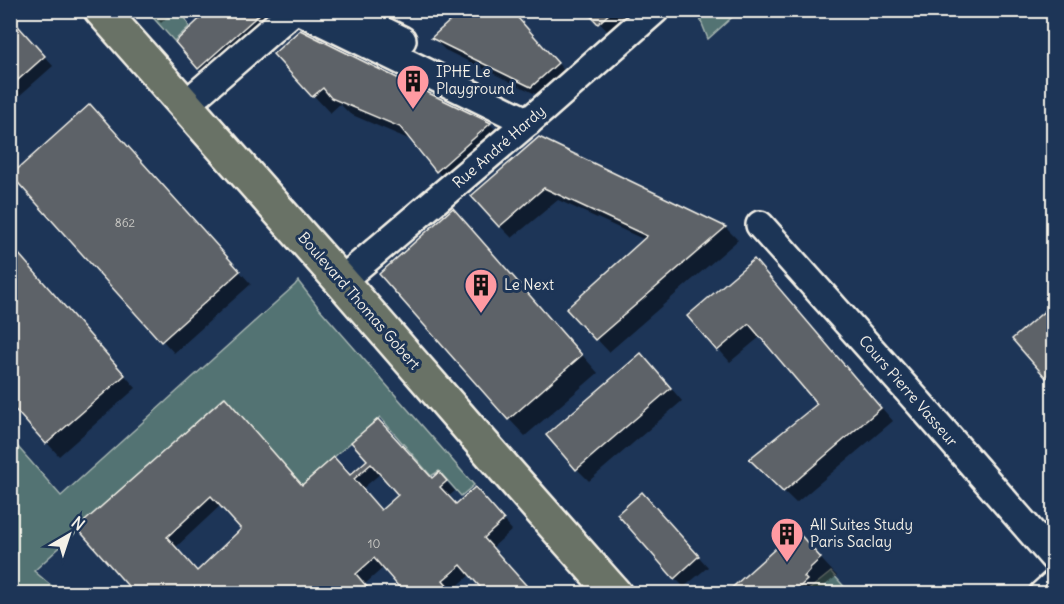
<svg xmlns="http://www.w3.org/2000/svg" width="1064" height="604" font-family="Delius,sans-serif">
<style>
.green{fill:#527373;stroke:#a3b2ae;stroke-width:1.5}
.shadow{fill:#0007;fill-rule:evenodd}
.building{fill:#5d6268;stroke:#f4f1e8;stroke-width:1.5;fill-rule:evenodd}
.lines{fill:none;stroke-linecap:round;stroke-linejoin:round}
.minor-casing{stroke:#f4f1e8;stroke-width:32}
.major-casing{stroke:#f4f1e8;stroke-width:38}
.minor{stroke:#1d3557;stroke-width:27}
.major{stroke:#697266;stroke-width:33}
.labels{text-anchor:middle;stroke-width:6;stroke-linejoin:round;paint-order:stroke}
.number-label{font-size:12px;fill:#cecdc8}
.poi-label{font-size:15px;fill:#f4f1e8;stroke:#1d3557;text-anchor:start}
.street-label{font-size:15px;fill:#f4f1e8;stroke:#1d3557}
</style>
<rect width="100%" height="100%" fill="#1d3557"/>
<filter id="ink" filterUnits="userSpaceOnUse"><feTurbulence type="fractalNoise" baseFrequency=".0167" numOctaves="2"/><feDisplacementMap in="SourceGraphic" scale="12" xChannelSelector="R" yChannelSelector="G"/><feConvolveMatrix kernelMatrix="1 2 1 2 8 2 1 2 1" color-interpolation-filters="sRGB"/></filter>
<g filter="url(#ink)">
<g class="green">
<polygon points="147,11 179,11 186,19 189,27 174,41"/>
<polygon points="697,11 739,10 739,11 708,39"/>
<polygon points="298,281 319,308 474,485 461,496 439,471 431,476 380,417 302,485 224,397 34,571 60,593 11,593 10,438 61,496 295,285"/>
<polygon points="831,572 850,593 805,593"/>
</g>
<g class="shadow">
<polygon points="149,10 175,10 161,23"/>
<polygon points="196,10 256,10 261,13 278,29 216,84 199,68 206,15"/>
<polygon points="511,10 569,76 544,98 445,50 433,38"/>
<polygon points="587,10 649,10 616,40"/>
<polygon points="10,18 53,66 10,104"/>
<polygon points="275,54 490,124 506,140 453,187 437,171 413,141 350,114 340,104 330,113"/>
<polygon points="102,118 251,284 174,353 13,175"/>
<polygon points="539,139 726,228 738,240 609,352 568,309 645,240 558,200 512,238 500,226"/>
<polygon points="453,210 470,227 598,373 525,436 509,419"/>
<polygon points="10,244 136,388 59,456 10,402"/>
<polygon points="754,261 766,273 893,421 796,503 751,459 819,404 761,336 730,362 689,316"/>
<polygon points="1054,305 1054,383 1047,377"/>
<polygon points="653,367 682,401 589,481 577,469"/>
<path d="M224 399 303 486 351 476 369 460 432 480 439 474 455 491 448 497 456 506 484 499 512 530 492 548 471 574 452 591 384 567 365 584 373 594H137ZM381 473 400 495 382 511 362 489ZM221 505 244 529 198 572 175 548Z"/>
<polygon points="651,503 708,567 684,587 675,578"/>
<polygon points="796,532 837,576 825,585 826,588 821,594 727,594"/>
</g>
<g class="building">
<polygon points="209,10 259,10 262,12 198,69 175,42"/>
<polygon points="462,10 511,10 558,63 531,87 431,38"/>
<polygon points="585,10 613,10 598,24"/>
<polygon points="10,17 45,56 10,87"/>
<polygon points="300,30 389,74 491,123 436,172 400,127 331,98 323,88 312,97 273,54"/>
<polygon points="90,104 240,271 161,342 11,175"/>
<polygon points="539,137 726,227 595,340 566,309 647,236 544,188 499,227 471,196"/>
<polygon points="453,208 582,355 508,420 379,274"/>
<polygon points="10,244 125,375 46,444 10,404"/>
<polygon points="754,259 881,408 783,492 749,459 817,404 749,324 717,351 687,316"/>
<polygon points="1054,303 1054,372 1046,378 1012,339"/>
<polygon points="641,353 671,388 576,470 546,435"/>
<path d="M225 397 302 485 334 457 350 475 367 460 351 442 378 419 432 478 439 472 447 481 440 487 456 504 475 487 504 520 484 538 534 594H486L461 565 443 580 455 594H405L374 558 356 574 373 594H135L77 528ZM371 464 398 495 381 510 354 479ZM211 496 241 529 197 571 167 537Z"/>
<polygon points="642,492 699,556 674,579 617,514"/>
<polygon points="796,530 821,558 810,568 810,570 804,577 807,580 792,594 725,594"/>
</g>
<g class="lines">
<defs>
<g id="minor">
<polyline points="298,10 528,122"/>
<polyline points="341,10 402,40"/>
<polyline points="185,105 294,10"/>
<polyline points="760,225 919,403 1054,558"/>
<polyline points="341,281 543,109 655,10"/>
<polyline points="1043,594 1054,584"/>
</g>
<polyline id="major" points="101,10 341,281 495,458 615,594"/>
</defs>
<use href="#minor" class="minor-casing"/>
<use href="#major" class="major-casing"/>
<use href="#minor" class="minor"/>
<use href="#major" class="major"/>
</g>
</g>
<defs>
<symbol id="building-pin" viewBox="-11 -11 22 30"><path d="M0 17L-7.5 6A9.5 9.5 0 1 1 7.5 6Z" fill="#ff9aa2" stroke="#1d3557"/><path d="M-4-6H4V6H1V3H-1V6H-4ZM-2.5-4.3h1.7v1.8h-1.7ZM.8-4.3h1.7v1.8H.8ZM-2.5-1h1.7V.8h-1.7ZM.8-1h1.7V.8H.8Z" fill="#111"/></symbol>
</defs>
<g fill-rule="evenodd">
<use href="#building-pin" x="394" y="62" width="38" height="52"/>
<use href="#building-pin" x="462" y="266" width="38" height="52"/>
<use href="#building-pin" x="768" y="515" width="38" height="52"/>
</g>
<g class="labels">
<g class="number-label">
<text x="125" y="227">862</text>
<text x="374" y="548">10</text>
</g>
<g class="poi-label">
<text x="436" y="77">IPHE Le<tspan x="436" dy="17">Playground</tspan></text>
<text x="504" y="290">Le Next</text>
<text x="810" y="530">All Suites Study<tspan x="810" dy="17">Paris Saclay</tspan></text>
</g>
<g class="street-label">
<text transform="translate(499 147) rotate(-41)" y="5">Rue André Hardy</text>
<text transform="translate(359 301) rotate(49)" y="5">Boulevard Thomas Gobert</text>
<text transform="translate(908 391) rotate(49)" y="5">Cours Pierre Vasseur</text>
</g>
</g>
<rect width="1064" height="604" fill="none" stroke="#1d3557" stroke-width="36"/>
<rect x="18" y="18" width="1028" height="568" fill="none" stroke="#f4f1e8" stroke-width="2" filter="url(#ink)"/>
<g transform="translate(69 535) rotate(39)" stroke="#1d3557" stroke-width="4.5" paint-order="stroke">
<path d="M0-4.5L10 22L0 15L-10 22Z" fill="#f4f1e8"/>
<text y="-9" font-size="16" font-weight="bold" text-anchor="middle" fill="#f4f1e8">N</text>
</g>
</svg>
